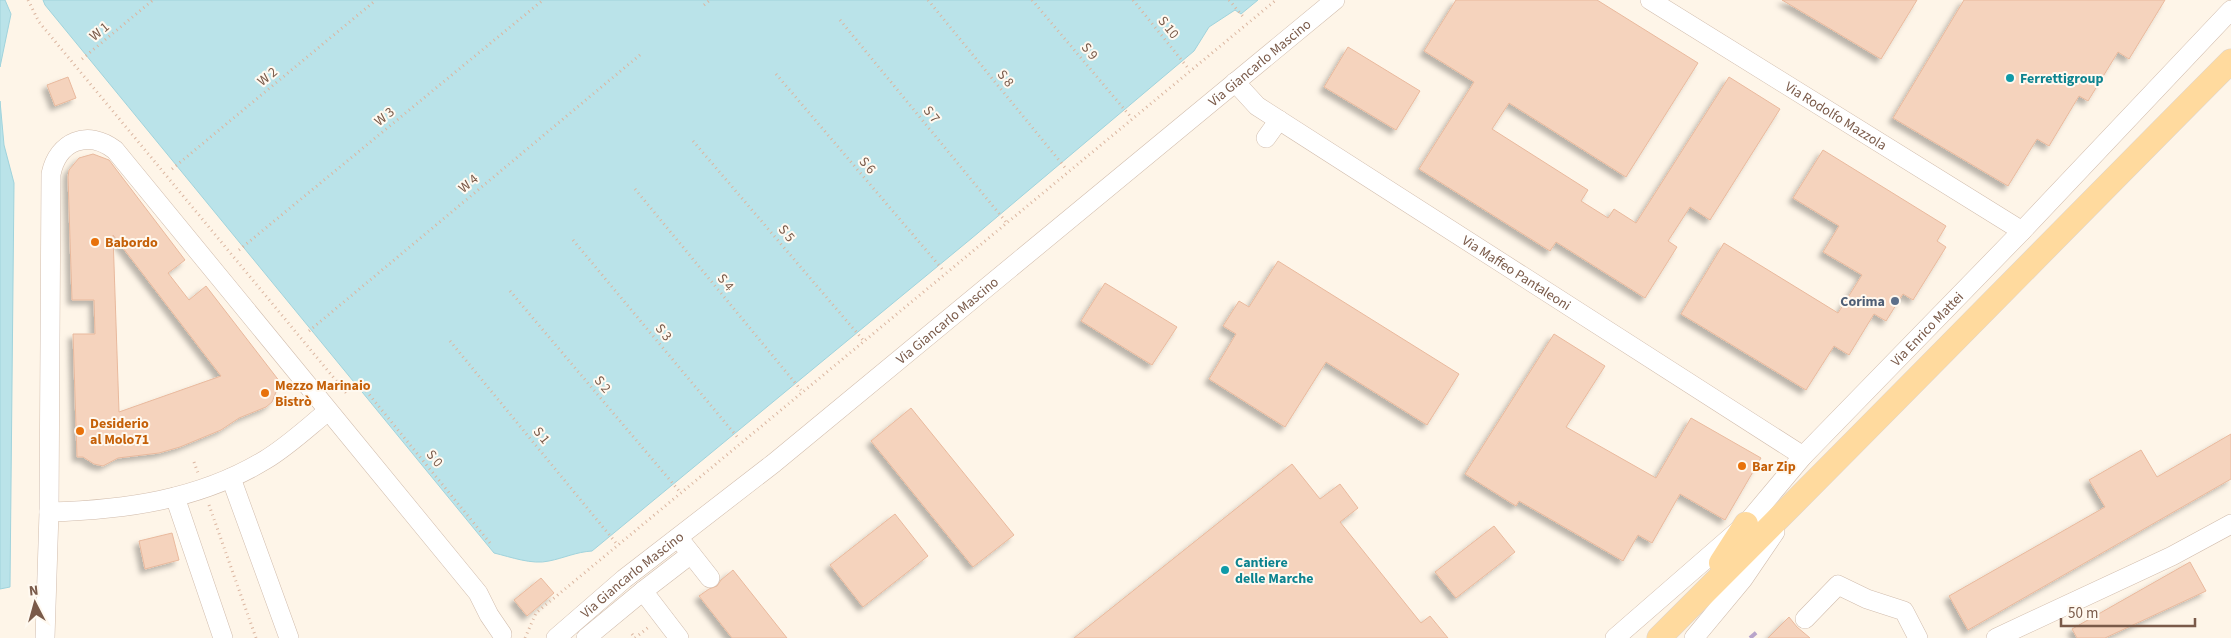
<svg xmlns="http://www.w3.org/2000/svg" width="2231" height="638" font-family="'Source Sans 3',sans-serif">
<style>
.water{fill:#bae3e9;stroke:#a0d3dc}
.building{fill:#f5d3bd;stroke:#e9b99d;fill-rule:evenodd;filter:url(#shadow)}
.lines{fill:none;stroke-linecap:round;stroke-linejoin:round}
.minor-casing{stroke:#d1bcac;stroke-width:20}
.major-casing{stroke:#dcd4d0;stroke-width:25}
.path{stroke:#dbb6a0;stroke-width:3;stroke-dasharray:1 4;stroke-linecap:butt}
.minor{stroke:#fff;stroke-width:19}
.major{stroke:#ffda9e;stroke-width:24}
.rail{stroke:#b8a4ca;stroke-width:4;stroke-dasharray:8 5;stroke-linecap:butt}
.culture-dot{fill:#0f9aa8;stroke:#fff9f0;stroke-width:2}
.food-dot{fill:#e8710a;stroke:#fff9f0;stroke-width:2}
.service-dot{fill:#5c6f8a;stroke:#fff9f0;stroke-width:2}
.labels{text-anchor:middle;stroke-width:4;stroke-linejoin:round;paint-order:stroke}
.street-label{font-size:14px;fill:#7a5a49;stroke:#fff9f0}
.culture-label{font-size:14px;font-weight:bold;fill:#0d838f;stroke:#fff9f0;text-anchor:start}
.food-label{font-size:14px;font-weight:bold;fill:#c56008;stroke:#fff9f0;text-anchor:start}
.service-label{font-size:14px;font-weight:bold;fill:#4e5e75;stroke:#fff9f0;text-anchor:end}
</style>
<defs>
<filter id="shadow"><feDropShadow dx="-4.5" dy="4.5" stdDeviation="2.5" flood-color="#0004"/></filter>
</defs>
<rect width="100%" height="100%" fill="#fef5e8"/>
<g class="water">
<polygon points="0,0 5,0 11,14 0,67"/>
<path d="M43 0H1258L1241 14 1235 10 1209 27 1194 51 972 238 592 551C576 552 564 558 549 561 532 565 511 557 494 553L45 5Z"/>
<polygon points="0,101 4,145 14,183 10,587 0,589"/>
</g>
<g class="building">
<polygon points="1456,0 1597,0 1698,63 1626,177 1509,103 1492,129 1588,190 1581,201 1608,218 1614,209 1636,223 1729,77 1780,109 1710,220 1690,207 1668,241 1677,247 1645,298 1556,242 1550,251 1419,169 1474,82 1424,51"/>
<polygon points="1782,0 1917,0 1881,59"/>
<polygon points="1964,0 2165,0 2129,59 2118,52 2088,101 2079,96 2049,146 2037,139 2008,186 1893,118"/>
<polygon points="1348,47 1420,91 1396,130 1324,87"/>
<polygon points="68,77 76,98 55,106 47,85"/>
<polygon points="1823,150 1946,226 1937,241 1946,247 1913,300 1903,294 1886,321 1874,314 1849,355 1834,346 1806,390 1681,314 1724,243 1838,313 1862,275 1823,252 1839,226 1793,198"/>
<path d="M93 154 109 160 185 260 168 273 189 300 206 286 280 382 272 402 266 407 239 418 221 430 180 447 159 453 118 458 103 466 94 464 83 457H77L73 334H95L94 300H72L68 177 69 170 79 158ZM113 235 221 376 119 412Z"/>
<polygon points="1278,261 1459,374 1427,425 1326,362 1285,427 1209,379 1236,334 1223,326 1239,301 1249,307"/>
<polygon points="1105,283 1177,327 1152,365 1081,321"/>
<polygon points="1554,334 1605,366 1566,427 1656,478 1691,418 1761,458 1725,520 1680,494 1652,543 1638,535 1623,561 1519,501 1516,506 1465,474"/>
<polygon points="911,408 1014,535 973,567 871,441"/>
<polygon points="2231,434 2231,479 1968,630 1949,596 2105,507 2089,480 2141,450 2157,477"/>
<polygon points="1292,464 1320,499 1340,484 1358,508 1340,522 1421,623 1430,616 1448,638 1074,638"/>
<polygon points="895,514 928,556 863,607 830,565"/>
<polygon points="1494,526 1515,552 1456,598 1435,572"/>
<polygon points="172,533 179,560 145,569 139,541"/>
<polygon points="2190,562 2206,591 2105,638 2077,638 2072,629"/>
<polygon points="733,570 787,638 732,638 699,596 709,589 717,586 721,580"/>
<polygon points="541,578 554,593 527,616 514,600"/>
<polygon points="1789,617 1797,627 1810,638 1768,638"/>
</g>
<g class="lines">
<defs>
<g id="minor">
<path id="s1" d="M1650 0 2022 231"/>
<path id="s2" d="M1235 82 1257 106 1803 456"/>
<polyline points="1266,138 1279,120"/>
<polyline points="231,478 289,638"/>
<polyline points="175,497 223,638"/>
<path d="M49 512C124 510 199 500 265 460 287 447 307 428 328 411"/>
<polyline points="684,545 710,578"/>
<polyline points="643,591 691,554"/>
<polyline points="1805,619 1838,585 1867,599 1904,611 1918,638"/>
<path d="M45 638 49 512 51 174C58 141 88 129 115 150L478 593 489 615 502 634"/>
<path id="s3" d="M556 638 624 579 774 463 1335 0"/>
<polyline points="586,638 643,591 679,638"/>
<path id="s4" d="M1615 638 1746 524 1803 456 2022 231 2231 10"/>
<polyline points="1694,638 1743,579 1775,532"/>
<polyline points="1996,638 2172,556 2231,524"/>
</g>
<g id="major">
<polyline points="1721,563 1746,524"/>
<path d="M1659 638C1851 447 2040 253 2231 61"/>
</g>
</defs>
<use href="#minor" class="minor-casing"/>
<use href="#major" class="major-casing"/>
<g class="path">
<polyline points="28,0 39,22 348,395"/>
<polyline points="928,0 1067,170"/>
<polyline points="1032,0 1130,116"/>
<polyline points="1133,0 1188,68"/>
<polyline points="1229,0 1245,19"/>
<polyline points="704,5 710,0"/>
<polyline points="840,20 1006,222"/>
<polyline points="82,59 153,0"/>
<polyline points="776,74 943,270"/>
<polyline points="693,141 863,340"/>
<polyline points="172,169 376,0"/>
<polyline points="635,189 801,390"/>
<polyline points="573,240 738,438"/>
<polyline points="239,250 543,0"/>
<polyline points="510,291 680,492"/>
<polyline points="309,331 641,54"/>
<polyline points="450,341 616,543"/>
<polyline points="363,387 490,543"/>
<polyline points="194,462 198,473"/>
<polyline points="209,505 256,638"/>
<polyline points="632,634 635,638 650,626"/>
<polyline points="525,638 536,613 1276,0"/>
</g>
<use href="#minor" class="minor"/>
<use href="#major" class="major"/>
<polyline class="rail" points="1750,638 1757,632"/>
</g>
<g class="culture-dot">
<circle cx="2010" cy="78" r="5"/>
<circle cx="1225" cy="570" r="5"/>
</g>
<g class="food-dot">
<circle cx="95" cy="242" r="5"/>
<circle cx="265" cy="393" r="5"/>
<circle cx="80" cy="431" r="5"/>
<circle cx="1742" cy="466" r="5"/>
</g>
<circle class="service-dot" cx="1895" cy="301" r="5"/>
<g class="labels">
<g class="street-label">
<text transform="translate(1169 27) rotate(51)" y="5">S 10</text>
<text transform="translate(99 31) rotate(-40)" y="5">W 1</text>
<text transform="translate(1090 51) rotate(50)" y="5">S 9</text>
<text dy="5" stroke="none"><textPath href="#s3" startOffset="909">Via Giancarlo Mascino</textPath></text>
<text transform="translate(267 76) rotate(-39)" y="5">W 2</text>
<text transform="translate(1006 78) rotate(51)" y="5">S 8</text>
<text transform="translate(932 114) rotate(51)" y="5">S 7</text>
<text transform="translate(384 116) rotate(-39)" y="5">W 3</text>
<text dy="5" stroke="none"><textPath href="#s1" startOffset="219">Via Rodolfo Mazzola</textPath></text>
<text transform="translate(868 165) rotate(49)" y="5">S 6</text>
<text transform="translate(468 183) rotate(-40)" y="5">W 4</text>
<text transform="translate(787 233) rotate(50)" y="5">S 5</text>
<text dy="5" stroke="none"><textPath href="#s2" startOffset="341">Via Maffeo Pantaleoni</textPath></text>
<text transform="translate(726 282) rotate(50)" y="5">S 4</text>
<text dy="5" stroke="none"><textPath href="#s3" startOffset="504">Via Giancarlo Mascino</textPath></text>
<text dy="5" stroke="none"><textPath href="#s4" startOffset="440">Via Enrico Mattei</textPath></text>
<text transform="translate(664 332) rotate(50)" y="5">S 3</text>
<text transform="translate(603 384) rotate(50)" y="5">S 2</text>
<text transform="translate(542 435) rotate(51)" y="5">S 1</text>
<text transform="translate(435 458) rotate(51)" y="5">S 0</text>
<text dy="5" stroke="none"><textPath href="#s3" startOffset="99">Via Giancarlo Mascino</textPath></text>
</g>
<g class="culture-label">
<text x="2020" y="83">Ferrettigroup</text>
<text x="1235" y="567">Cantiere<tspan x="1235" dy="16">delle Marche</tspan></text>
</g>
<g class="food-label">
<text x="105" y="247">Babordo</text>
<text x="275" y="390">Mezzo Marinaio<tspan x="275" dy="16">Bistrò</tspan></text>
<text x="90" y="428">Desiderio<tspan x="90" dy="16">al Molo71</tspan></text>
<text x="1752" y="471">Bar Zip</text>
</g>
<g class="service-label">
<text x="1885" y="306">Corima</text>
</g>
</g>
<g transform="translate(35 603) rotate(354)" stroke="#fff9f0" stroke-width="4" paint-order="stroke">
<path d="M0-4L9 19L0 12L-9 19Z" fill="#7a5a49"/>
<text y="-8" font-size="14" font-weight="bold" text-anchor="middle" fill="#7a5a49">N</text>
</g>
<path d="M2061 618v8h134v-8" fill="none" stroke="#7a5a49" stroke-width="2.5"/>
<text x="2068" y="618" font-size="15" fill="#7a5a49" stroke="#fff9f0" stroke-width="4" paint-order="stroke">50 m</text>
</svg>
